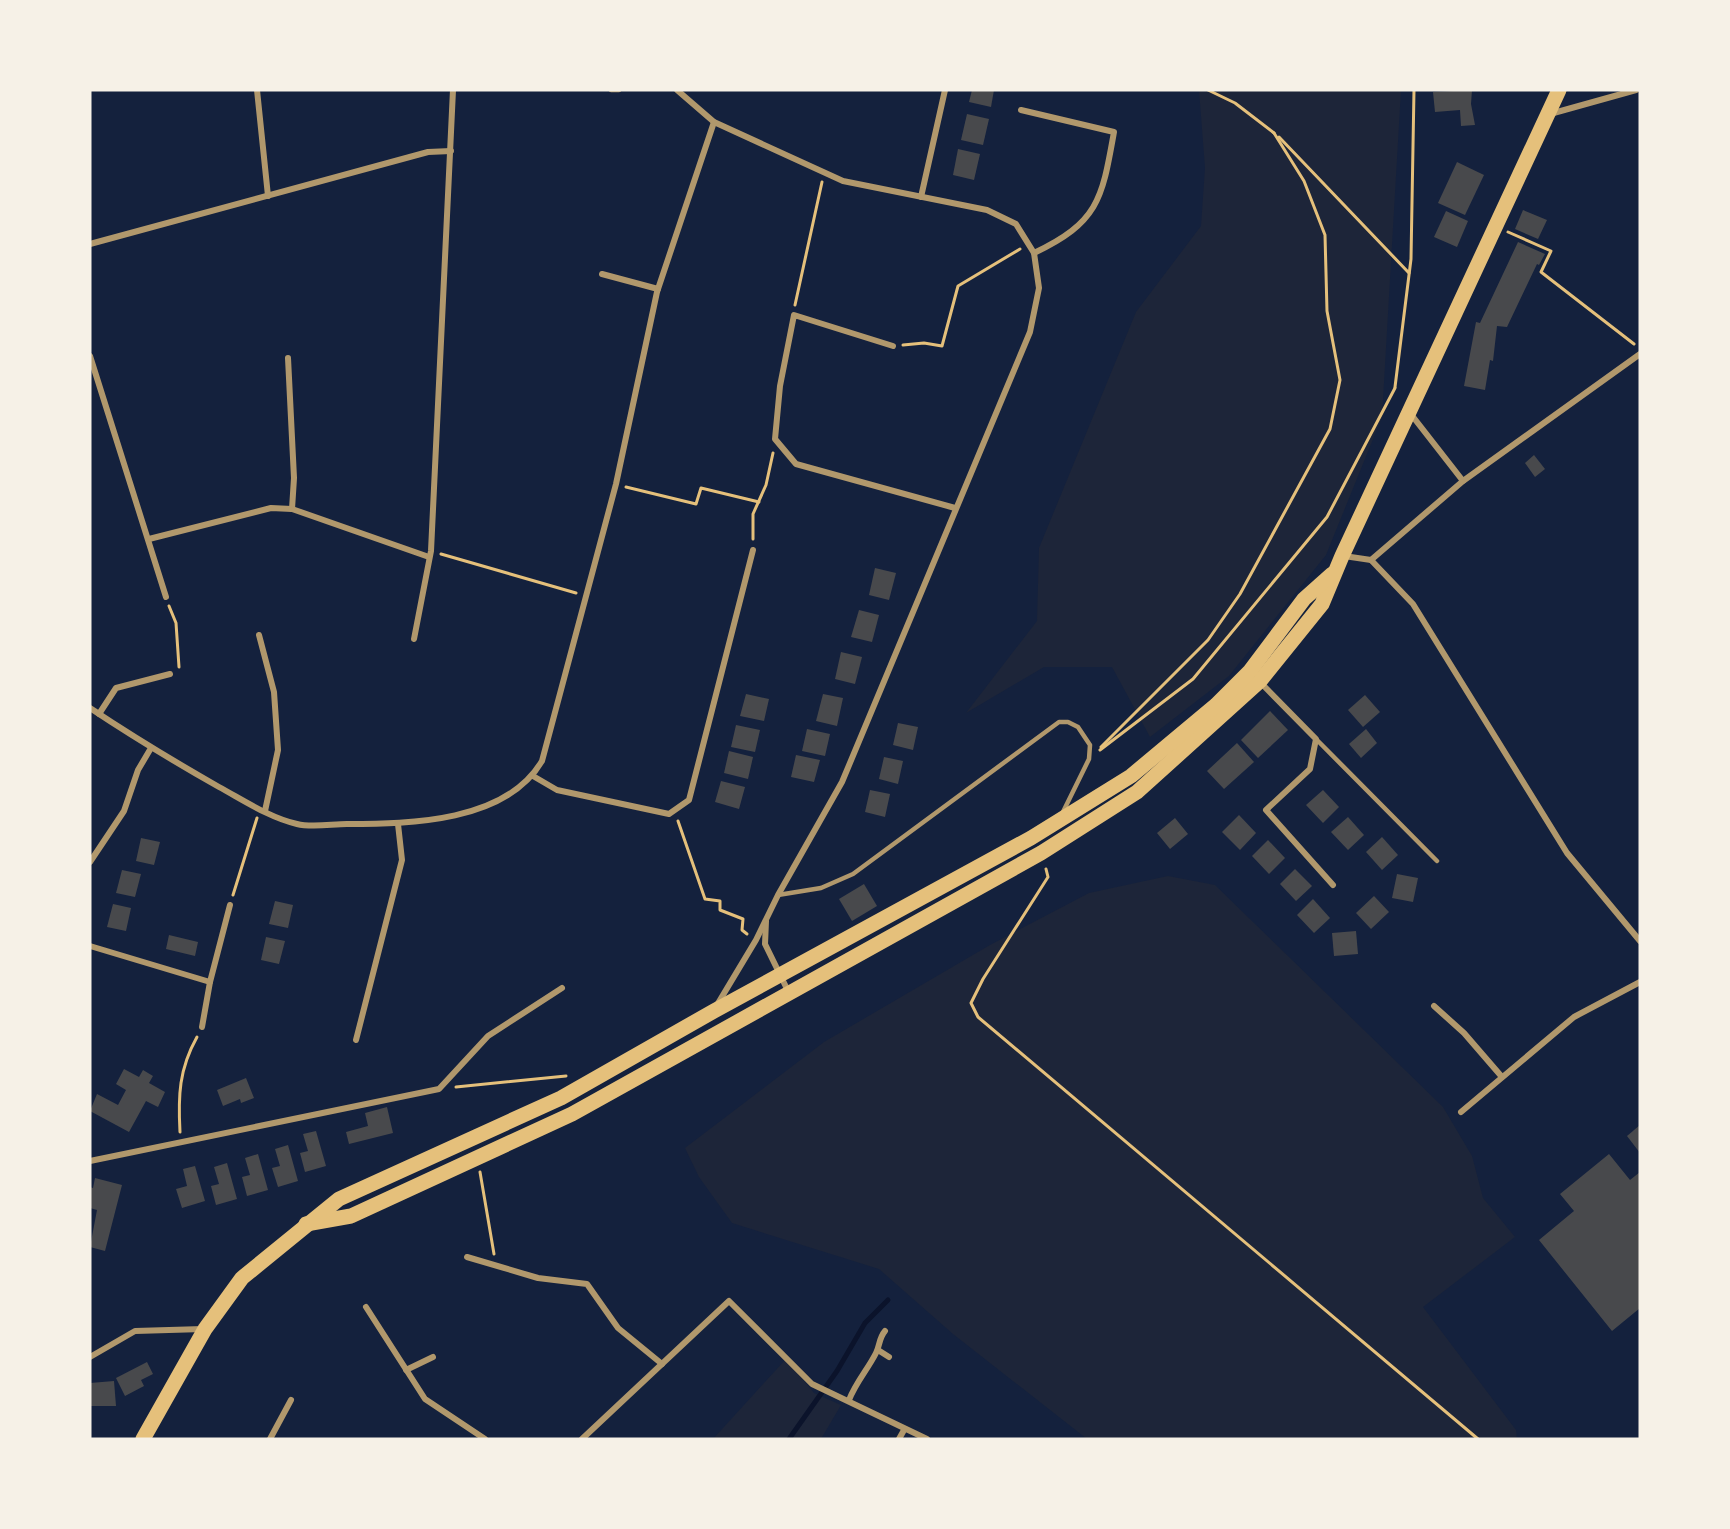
<svg xmlns="http://www.w3.org/2000/svg" width="1730" height="1529" font-family="Merriweather,serif">
<style>
.green{fill:#1d2539}
.lines{fill:none;stroke-linecap:round;stroke-linejoin:round}
.stream{stroke:#0b132b;stroke-width:5}
.building{fill:#48494c}
.path{stroke:#e5c07b;stroke-width:3}
.service{stroke:#b1986c;stroke-width:4.5}
.minor{stroke:#b1986c;stroke-width:6}
.primary{stroke:#e5c07b;stroke-width:15}
</style>
<rect width="100%" height="100%" fill="#14213d"/>
<g class="green">
<polygon points="1199,90 1401,90 1382,417 1326,555 1229,676 1150,737 1112,667 1044,667 966,713 1037,621 1039,548 1136,312 1201,226 1205,168"/>
<polygon points="1168,876 1215,885 1443,1107 1472,1156 1483,1198 1515,1237 1423,1307 1516,1430 1517,1439 1087,1439 953,1334 879,1269 732,1223 699,1177 685,1148 824,1042 990,945 1089,893"/>
<polygon points="786,1359 814,1393 841,1405 821,1439 713,1439"/>
</g>
<g class="lines">
<polyline class="stream" points="789,1439 837,1371 865,1323 888,1300"/>
</g>
<g class="building">
<polygon points="972,90 994,90 991,107 969,102"/>
<polygon points="1472,90 1471,104 1475,125 1461,126 1460,110 1435,112 1433,92"/>
<polygon points="967,114 989,119 983,145 961,140"/>
<polygon points="958,149 980,154 974,180 953,175"/>
<polygon points="1457,162 1484,175 1465,215 1438,203"/>
<polygon points="1523,210 1547,220 1538,239 1515,229"/>
<polygon points="1446,211 1468,221 1457,247 1434,237"/>
<polygon points="1518,242 1545,254 1539,265 1537,264 1507,327 1497,326 1493,361 1490,360 1485,390 1464,386 1476,322 1480,323"/>
<polygon points="1534,455 1545,469 1535,477 1525,463"/>
<polygon points="875,568 896,573 889,600 869,595"/>
<polygon points="859,610 879,615 872,642 851,637"/>
<polygon points="841,652 862,657 855,684 835,679"/>
<polygon points="746,694 769,699 764,721 740,716"/>
<polygon points="823,694 843,698 837,726 816,721"/>
<polygon points="1365,695 1380,712 1363,727 1348,710"/>
<polygon points="1270,711 1288,730 1258,758 1241,740"/>
<polygon points="898,723 918,727 913,750 893,745"/>
<polygon points="736,725 760,730 755,752 731,747"/>
<polygon points="807,729 830,734 825,756 802,751"/>
<polygon points="1366,729 1377,743 1361,758 1349,744"/>
<polygon points="1237,743 1254,762 1224,789 1207,771"/>
<polygon points="729,751 753,757 748,779 724,773"/>
<polygon points="796,755 820,760 814,782 791,777"/>
<polygon points="884,757 903,761 898,784 879,779"/>
<polygon points="721,781 745,787 739,809 715,802"/>
<polygon points="870,790 890,794 885,817 865,812"/>
<polygon points="1323,790 1339,807 1323,823 1306,805"/>
<polygon points="1239,815 1256,833 1240,850 1222,832"/>
<polygon points="1348,817 1364,835 1348,850 1331,832"/>
<polygon points="1175,818 1188,834 1170,849 1157,833"/>
<polygon points="1382,837 1398,855 1382,870 1366,852"/>
<polygon points="141,838 160,842 154,865 136,861"/>
<polygon points="1268,840 1285,858 1269,874 1252,856"/>
<polygon points="1295,869 1312,886 1296,901 1280,884"/>
<polygon points="122,870 141,874 135,897 116,893"/>
<polygon points="1397,874 1418,878 1413,902 1392,898"/>
<polygon points="864,884 877,906 852,921 839,899"/>
<polygon points="1374,896 1389,912 1371,929 1356,913"/>
<polygon points="1313,899 1330,918 1314,933 1297,915"/>
<polygon points="275,901 293,905 288,928 269,924"/>
<polygon points="113,904 131,908 126,931 107,927"/>
<polygon points="1356,931 1358,954 1334,956 1332,933"/>
<polygon points="169,935 198,942 195,956 166,949"/>
<polygon points="266,937 285,941 279,964 261,960"/>
<polygon points="124,1069 139,1077 143,1070 153,1076 149,1083 165,1092 158,1107 146,1101 129,1132 90,1111 97,1094 118,1105 126,1090 116,1084"/>
<polygon points="246,1078 254,1098 241,1103 240,1099 223,1106 217,1090"/>
<polygon points="387,1107 393,1133 349,1144 346,1132 368,1126 365,1113"/>
<polygon points="1640,1125 1640,1153 1627,1136"/>
<polygon points="316,1131 326,1166 305,1172 300,1153 308,1151 303,1134"/>
<polygon points="288,1145 298,1181 278,1187 272,1168 280,1166 275,1149"/>
<polygon points="258,1154 268,1190 247,1196 242,1177 250,1175 245,1158"/>
<polygon points="1609,1154 1630,1180 1640,1172 1640,1308 1612,1331 1539,1240 1574,1211 1560,1194"/>
<polygon points="227,1163 237,1199 216,1205 211,1186 219,1184 214,1167"/>
<polygon points="195,1166 205,1201 182,1208 176,1189 187,1186 183,1169"/>
<polygon points="95,1178 122,1185 105,1251 90,1247 97,1210 90,1208 90,1187 93,1188"/>
<polygon points="147,1362 153,1374 141,1380 144,1386 125,1396 116,1378"/>
<polygon points="114,1381 116,1406 90,1406 90,1383"/>
</g>
<g class="lines">
<g class="path">
<polyline points="1208,90 1235,103 1274,133"/>
<polyline points="1279,137 1409,273"/>
<polyline points="1508,232 1551,251 1541,272 1634,344"/>
<polyline points="795,305 822,182"/>
<polyline points="903,345 924,343 942,346 958,286 1020,249"/>
<polyline points="1395,387 1411,259 1414,90"/>
<polyline points="626,487 696,504 701,488 759,502"/>
<polyline points="753,539 753,514 766,485 773,453"/>
<polyline points="441,554 576,593"/>
<polyline points="169,606 176,623 179,667"/>
<polyline points="1101,747 1208,640 1240,594 1330,429 1340,380 1327,311 1325,235 1304,181 1274,133"/>
<polyline points="1100,750 1193,679 1327,517 1395,388"/>
<polyline points="678,821 705,899 720,901 720,910 743,919 742,930 747,934"/>
<polyline points="1046,869 1048,877 983,979 971,1003 978,1017 1478,1439"/>
<polyline points="233,895 257,818"/>
<polyline points="456,1087 566,1076"/>
<path d="M180 1132C178 1096 179 1069 197 1037"/>
<polyline points="480,1172 494,1254"/>
</g>
<g class="service">
<polyline points="611,90 619,90"/>
<polyline points="1316,739 1437,861"/>
<polyline points="778,895 821,888 853,874 1059,722 1068,722 1078,727 1090,745 1089,759 1062,814"/>
</g>
<g class="minor">
<polyline points="257,90 268,196"/>
<polyline points="677,90 714,122 843,181 987,210 1016,224 1034,253 1039,288 1030,332 842,782 778,895 756,940 717,1005"/>
<path d="M1021 110 1114 132C1102 199 1099 222 1034 253"/>
<polyline points="1550,114 1636,90"/>
<polyline points="921,197 945,90"/>
<polyline points="90,244 428,152 451,151"/>
<polyline points="602,274 658,289"/>
<polyline points="893,346 794,315 780,386 775,439 796,464 955,508"/>
<polyline points="90,356 166,597"/>
<polyline points="288,358 294,478 292,509"/>
<polyline points="1410,413 1463,481"/>
<polyline points="149,539 271,508 292,509 429,557"/>
<polyline points="1344,556 1371,560 1413,604 1567,853 1640,941"/>
<polyline points="1371,560 1463,481 1640,354"/>
<polyline points="259,635 274,692 278,750 265,811"/>
<polyline points="414,639 431,551 453,90"/>
<polyline points="1260,682 1316,739 1310,769 1266,810 1333,885"/>
<path d="M90 708C132 736 175 762 219 787 243 800 270 818 297 824 312 828 332 824 347 824 411 824 506 822 542 761L616 484 657 292 714 122"/>
<polyline points="99,714 116,688 170,674"/>
<polyline points="533,776 557,790 669,814 689,800 753,550"/>
<polyline points="90,862 124,811 138,770 151,748"/>
<polyline points="766,921 765,944 789,993"/>
<polyline points="90,946 210,982"/>
<polyline points="1434,1006 1464,1033 1502,1077"/>
<polyline points="202,1027 210,982 230,905"/>
<polyline points="356,1040 402,860 398,824"/>
<polyline points="1461,1112 1574,1017 1640,982"/>
<polyline points="90,1161 439,1089 488,1036 562,988"/>
<polyline points="467,1257 538,1278 587,1284 618,1328 662,1364"/>
<polyline points="366,1307 425,1399 485,1439"/>
<polyline points="878,1350 889,1357"/>
<polyline points="90,1357 135,1331 203,1329"/>
<polyline points="406,1370 433,1357"/>
<path d="M849 1400C856 1382 868 1369 876 1353 880 1345 879 1338 885 1331"/>
<polyline points="270,1439 291,1400"/>
<polyline points="582,1439 729,1301 812,1384 927,1439"/>
<polyline points="899,1439 904,1430"/>
</g>
<g class="primary">
<polyline points="306,1224 351,1216 572,1114 1041,853 1137,792 1260,681 1322,604 1342,556 1559,90"/>
<polyline points="143,1439 205,1329 242,1278 339,1199 561,1098 714,1011 1031,838 1131,776 1216,705 1250,671 1304,599 1332,574"/>
</g>
</g>
<rect width="1730" height="1529" fill="none" stroke="#f6f1e7" stroke-width="183"/>
</svg>
